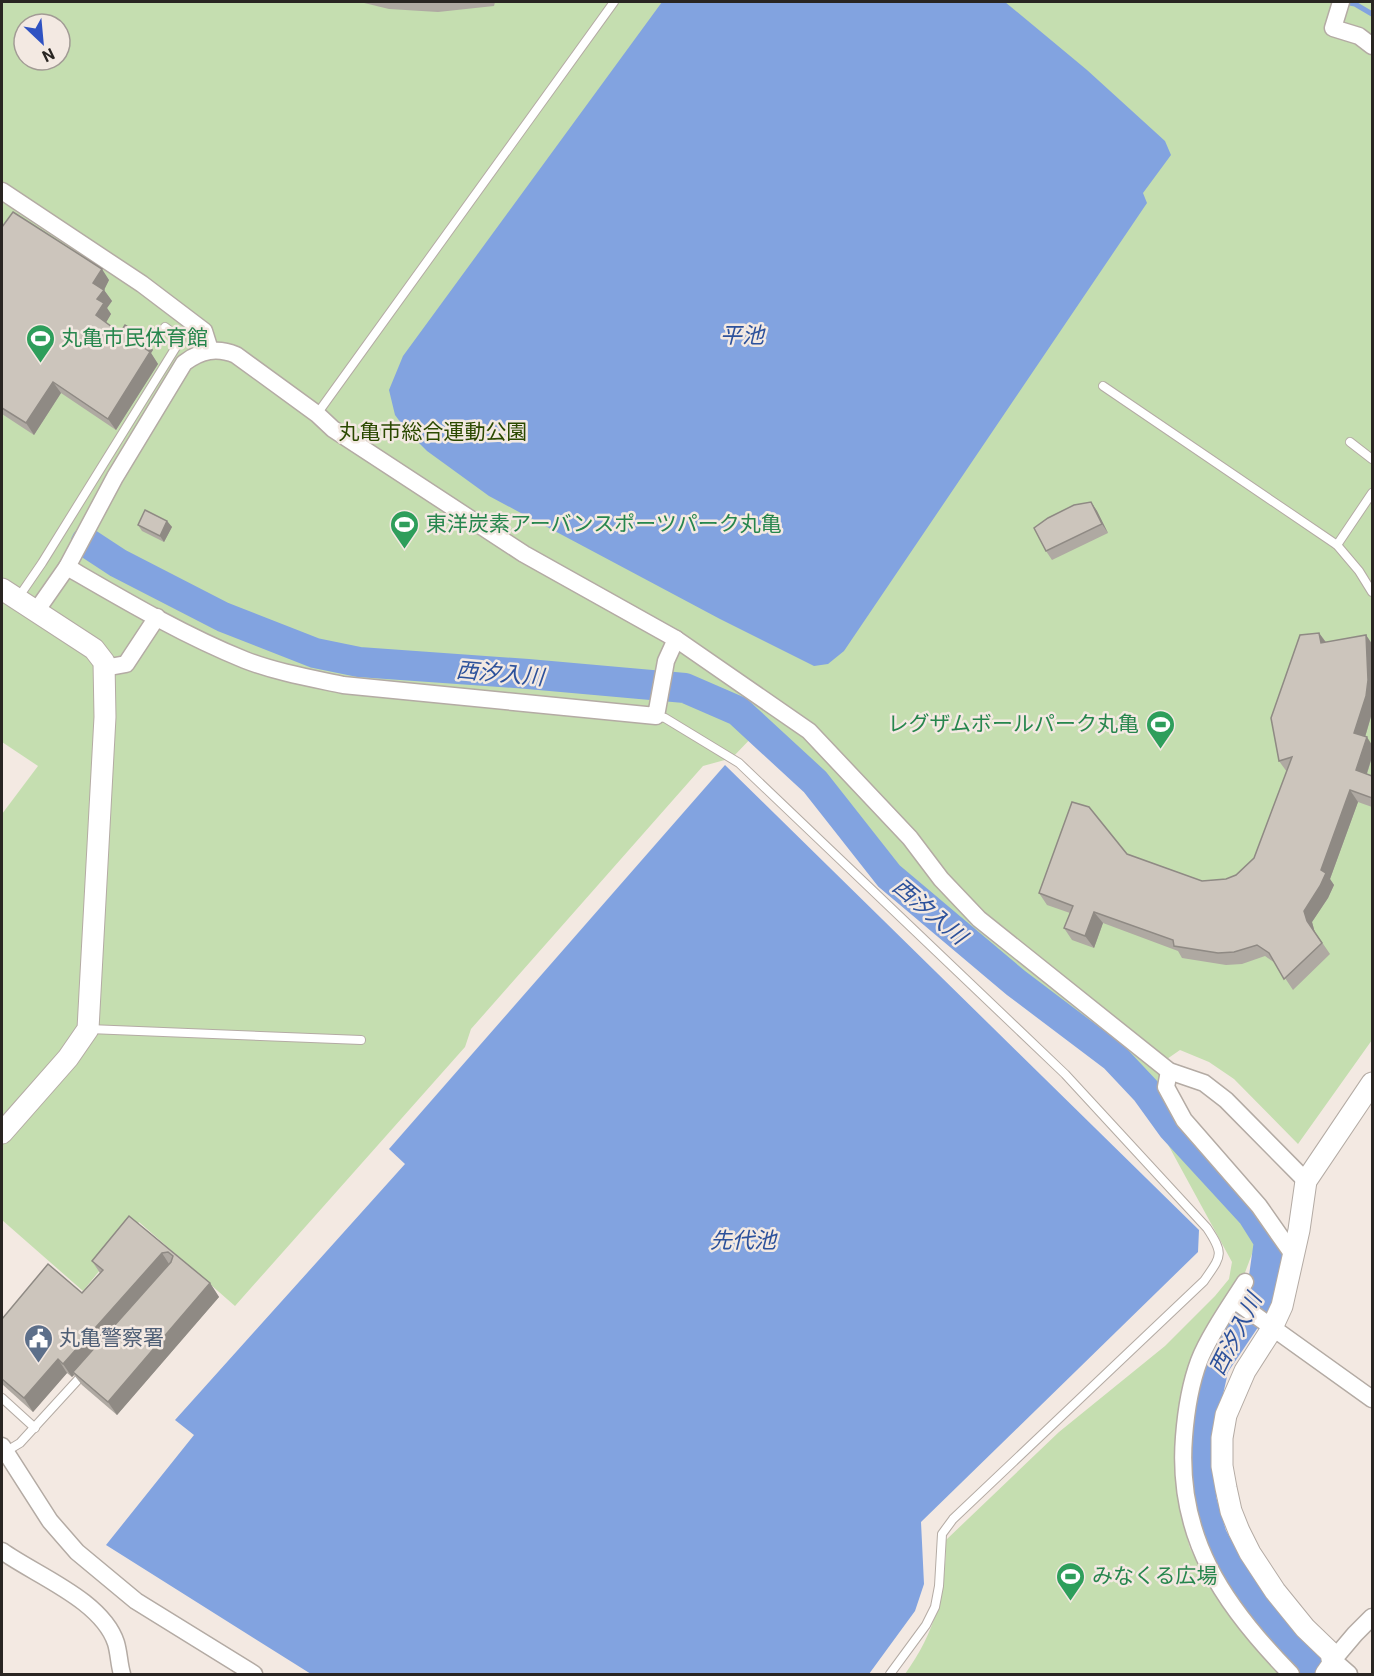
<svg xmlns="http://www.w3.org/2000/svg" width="1374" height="1676" font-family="Roboto,'Noto Sans JP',sans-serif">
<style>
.green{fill:#c5deb0;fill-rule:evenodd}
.water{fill:#82a3e0}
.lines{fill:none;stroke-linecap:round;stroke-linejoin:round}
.stream{stroke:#82a3e0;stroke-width:5}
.river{stroke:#82a3e0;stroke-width:30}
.service-casing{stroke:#b4aba4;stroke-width:10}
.minor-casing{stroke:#b4aba4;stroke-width:19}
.tertiary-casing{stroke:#b4aba4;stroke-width:23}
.service{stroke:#fff;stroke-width:8}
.minor{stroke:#fff;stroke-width:16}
.tertiary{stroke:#fff;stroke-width:21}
.wall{fill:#afa9a2}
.shaded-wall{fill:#8f8a84}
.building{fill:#ccc5bc;stroke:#8f8a84;stroke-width:1.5}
.labels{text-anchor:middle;stroke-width:5;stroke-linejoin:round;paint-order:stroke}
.leisure-label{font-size:21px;fill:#27864d;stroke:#f3e9e2;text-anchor:start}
.park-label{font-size:21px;fill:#2b4900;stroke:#f3e9e2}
.service-label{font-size:21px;fill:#4e5e75;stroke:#f3e9e2;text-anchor:start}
.water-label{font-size:22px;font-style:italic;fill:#2c519b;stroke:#f3e9e2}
</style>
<rect width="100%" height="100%" fill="#f3e9e2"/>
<path class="green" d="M2 2H1372V1040L1298 1144 1234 1079 1209 1062 1180 1050 1167 1059 1181 1109 1269 1209 1238 1291 1186 1390 1178 1466 1182 1520 1190 1548 1204 1575 1236 1624 1266 1661 1279 1674H905C935 1633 946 1591 946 1540L1059 1432 1165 1346 1215 1296 1229 1279 1232 1262 1123 1062 894 868 868 836 755 734 732 758 703 766 471 1029 465 1047 235 1306 139 1222 83 1291 2 1220V814L38 766 2 742ZM24 24H60V60H24Z"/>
<g class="water">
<polygon points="662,2 1005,2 1087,70 1165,141 1171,155 1143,193 1147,203 844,651 828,664 814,666 720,619 489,496 427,451 407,431 395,415 389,390 403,356"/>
<polygon points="725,765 1199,1230 1198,1252 921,1522 924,1584 915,1611 869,1674 311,1674 106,1545 194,1435 175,1420 405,1164 389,1149"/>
</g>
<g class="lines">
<polyline class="stream" points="1344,2 1355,4 1372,14"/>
<polyline class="river" points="86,542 118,563 223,617 315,653 359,662 528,674 685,688 738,711 815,782 889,876 1016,983 1114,1057 1146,1091 1172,1127 1252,1214 1269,1241 1263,1284 1257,1302 1214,1366 1200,1429 1197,1467 1202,1502 1212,1536 1227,1563 1246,1594 1288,1646 1318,1674"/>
<defs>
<g id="service">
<polyline points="1103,386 1337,545 1359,571 1372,592"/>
<polyline points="317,414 614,2"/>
<polyline points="1350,442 1372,459"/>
<polyline points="1337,545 1372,493"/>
<polyline points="18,598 42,563 181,339 165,327"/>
<path d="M656 716 665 718 739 763 1065 1074 1207 1228C1225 1255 1221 1256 1204 1281L953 1519 942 1534 939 1586 935 1607 926 1625 890 1674"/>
<polyline points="89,1029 361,1040"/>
<polyline points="2,1398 35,1428"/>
<polyline points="5,1452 20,1443 85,1372"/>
</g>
<g id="minor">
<polyline points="1341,2 1333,28 1359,36 1372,46"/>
<polyline points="2,191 142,284 204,331 210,350"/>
<path d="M67 567C124 600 183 635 245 660 276 672 310 678 343 685L656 716 666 661 676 639"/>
<path d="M37 610 67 567 115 477 184 363C201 350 217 347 236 355L317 414 333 429 524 554 676 639 809 731 910 838 941 879 979 919 1169 1071 1204 1083 1226 1100 1306 1181"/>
<polyline points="104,668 126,664 157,617"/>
<polyline points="1169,1071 1166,1087 1184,1120 1259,1206 1294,1256"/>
<path d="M1245 1282C1231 1304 1208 1337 1199 1361 1190 1385 1186 1411 1184 1437 1176 1537 1224 1606 1291 1674"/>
<polyline points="1234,1300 1372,1399"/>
<polyline points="2,1446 50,1521 77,1552 136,1601 254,1674"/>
<path d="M2 1551C35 1575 102 1600 116 1643 119 1653 119 1664 122 1674"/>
<polyline points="1349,1674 1333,1660 1355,1634 1372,1617"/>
</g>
<g id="tertiary">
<polyline points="2,589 94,649 104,662 105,717 88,1029 68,1058 2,1133"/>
<polyline points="1326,1674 1333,1664 1331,1653 1305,1628 1275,1591 1250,1553 1239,1531 1231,1511 1226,1488 1222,1466 1222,1438 1226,1415 1245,1371 1270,1332 1282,1306 1299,1230 1306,1181 1372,1083"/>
</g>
</defs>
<use href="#service" class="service-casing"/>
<use href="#minor" class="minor-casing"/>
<use href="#tertiary" class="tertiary-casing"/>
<use href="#service" class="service"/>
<use href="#minor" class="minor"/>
<use href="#tertiary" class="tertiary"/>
</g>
<g class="wall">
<polygon points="360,2 495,2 494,6 438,12 389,9"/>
<polygon points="2,227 109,280 104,290 112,301 107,308 111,314 106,322 120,333 145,338 153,350 151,353 158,364 116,430 61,393 34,435 2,414"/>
<polygon points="1091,502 1097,511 1108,533 1052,560 1046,551"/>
<polygon points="167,521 172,527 164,542 142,531 138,525"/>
<polygon points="1319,633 1326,642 1366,635 1372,644 1372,713 1365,737 1372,745 1372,757 1367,774 1372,776 1372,807 1358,802 1330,879 1334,885 1328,898 1312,922 1315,933 1330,954 1293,990 1275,963 1265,956 1242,964 1226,965 1182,958 1178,951 1103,923 1094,948 1072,940 1064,928 1070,913 1047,905 1039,893 1127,854 1202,881 1226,879 1236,875 1254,858 1287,772 1279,761"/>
<polygon points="129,1216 210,1283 219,1297 117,1415 82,1385 74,1375 72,1377 67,1373 33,1412 2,1384 2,1319 82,1293 100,1273 92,1261"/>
</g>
<g class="shaded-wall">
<polygon points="102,269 109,280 104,290 112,301 107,308 111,314 104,326 96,315 97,299 93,283"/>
<polygon points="145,338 153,350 151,353 158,364 116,430 108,419 140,345"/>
<polygon points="53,382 61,393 34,435 26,423"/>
<polygon points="1091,502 1097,511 1108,533 1102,524"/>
<polygon points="167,521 172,527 164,542 160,536"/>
<polygon points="1319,633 1327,644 1321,643"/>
<polygon points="1366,635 1372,644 1372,713 1363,744 1354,733"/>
<polygon points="1367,737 1372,745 1372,757 1364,782 1356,770"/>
<polygon points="1350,790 1358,802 1330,879 1334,885 1328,898 1312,922 1315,933 1330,954 1307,921 1304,911 1321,870"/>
<polygon points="1094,912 1103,923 1094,948 1085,936"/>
<polygon points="162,1253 171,1267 73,1372 74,1375 72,1377 63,1364"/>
<polygon points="210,1283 219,1297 117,1415 108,1402"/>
<polygon points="58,1359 67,1373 33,1412 24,1398"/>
</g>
<g class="building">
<polygon points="13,212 102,269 93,283 104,290 97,299 104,303 96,315 120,333 125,325 145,338 140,345 150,352 108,419 53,382 26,423 2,408 2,227"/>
<polygon points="1091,502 1102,524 1046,551 1034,528 1048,518 1074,505"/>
<polygon points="145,510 167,521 160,536 138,525"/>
<polygon points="1319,633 1321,643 1366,635 1368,680 1366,696 1354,733 1367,737 1356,770 1372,776 1372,798 1350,790 1321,870 1326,873 1320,886 1304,911 1307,921 1322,943 1284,979 1269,953 1257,945 1234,952 1218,953 1174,946 1173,940 1094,912 1085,936 1064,928 1073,906 1039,893 1072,802 1089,807 1127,854 1202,881 1226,879 1236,875 1254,858 1292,757 1279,761 1271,718 1300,635"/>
<polygon points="129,1216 210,1283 108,1402 73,1372 171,1262 173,1256 168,1252 162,1253 63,1364 58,1359 24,1398 2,1379 2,1319 48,1264 82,1293 103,1270 92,1261"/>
</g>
<defs>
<symbol id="stadium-pin" viewBox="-11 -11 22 30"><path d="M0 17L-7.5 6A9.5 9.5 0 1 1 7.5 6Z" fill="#2e9e5b" stroke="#f3e9e2"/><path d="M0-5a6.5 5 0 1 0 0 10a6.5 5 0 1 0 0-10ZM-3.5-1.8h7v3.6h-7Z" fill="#fff"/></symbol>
<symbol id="civic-pin" viewBox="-11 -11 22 30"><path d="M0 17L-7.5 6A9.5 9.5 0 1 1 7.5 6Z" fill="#5c6f8a" stroke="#f3e9e2"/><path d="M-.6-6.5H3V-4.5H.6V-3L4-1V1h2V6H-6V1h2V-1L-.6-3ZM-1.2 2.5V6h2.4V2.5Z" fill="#fff"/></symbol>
</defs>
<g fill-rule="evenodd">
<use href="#stadium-pin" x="24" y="322" width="33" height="45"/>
<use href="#stadium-pin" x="388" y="508" width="33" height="45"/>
<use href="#stadium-pin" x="1144" y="708" width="33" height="45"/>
<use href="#civic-pin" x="22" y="1322" width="33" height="45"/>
<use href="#stadium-pin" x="1054" y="1560" width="33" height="45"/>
</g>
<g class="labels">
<g class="leisure-label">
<text x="61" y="345">丸亀市民体育館</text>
<text x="426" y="531">東洋炭素アーバンスポーツパーク丸亀</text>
<text x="1139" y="731" text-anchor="end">レグザムボールパーク丸亀</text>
<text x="1092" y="1583">みなくる広場</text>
</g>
<g class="park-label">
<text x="433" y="439">丸亀市総合運動公園</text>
</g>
<g class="service-label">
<text x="59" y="1345">丸亀警察署</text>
</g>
<g class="water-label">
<text x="742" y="343">平池</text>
<text transform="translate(500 673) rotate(5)" y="8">西汐入川</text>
<text transform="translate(930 911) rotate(40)" y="8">西汐入川</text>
<text x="743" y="1248">先代池</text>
<text transform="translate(1235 1334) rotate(-63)" y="8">西汐入川</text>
</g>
</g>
<rect width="1374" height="1676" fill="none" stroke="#292522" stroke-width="6"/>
<g transform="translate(42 42) rotate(154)"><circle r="28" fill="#f3e9e2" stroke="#a29b95" stroke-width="1.5"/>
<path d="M0-4.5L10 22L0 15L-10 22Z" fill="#2f52c2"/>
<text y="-9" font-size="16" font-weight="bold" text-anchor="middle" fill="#292522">N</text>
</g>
</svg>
